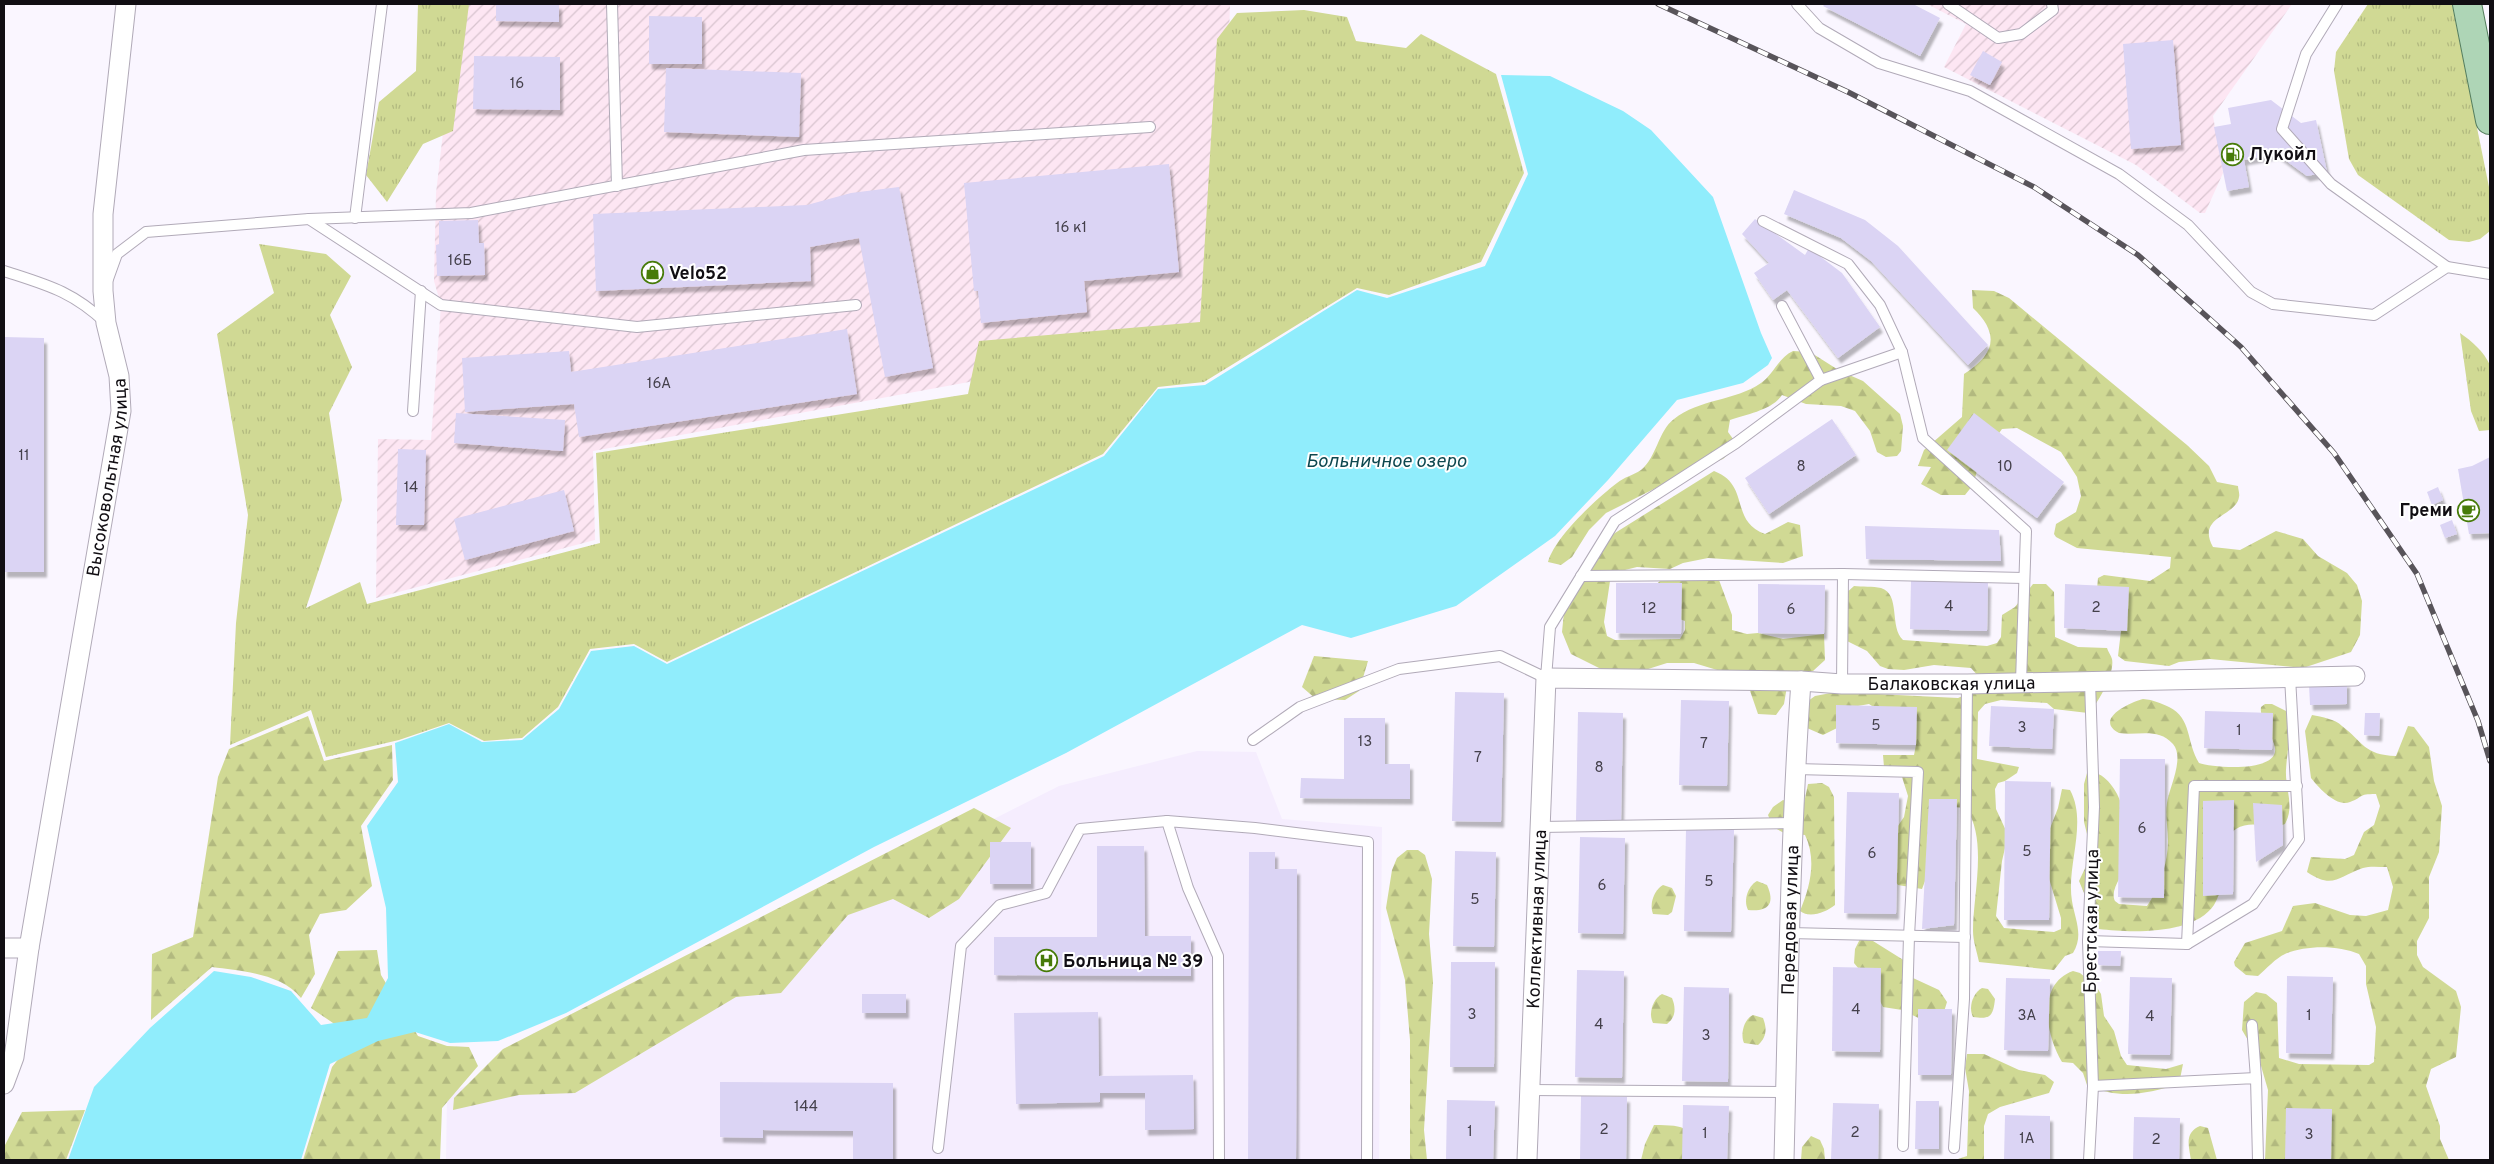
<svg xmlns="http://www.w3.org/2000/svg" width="2494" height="1164" font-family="Overpass,sans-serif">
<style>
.built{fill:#f5edfe}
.industrial{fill:url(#industrial-furrows)}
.grass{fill:url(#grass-tufts)}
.forest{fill:url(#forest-firs)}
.water{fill:#90edfc}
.building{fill:#dbd4f4;filter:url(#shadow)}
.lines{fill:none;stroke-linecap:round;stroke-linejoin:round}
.service-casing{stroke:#b1aab8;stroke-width:12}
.minor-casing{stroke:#b1aab8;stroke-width:21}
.primary-casing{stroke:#547d5d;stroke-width:30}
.service{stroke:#fff;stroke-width:10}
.minor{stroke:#fff;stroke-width:19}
.primary{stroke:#aed5b6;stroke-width:28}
.rail-casing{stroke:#58545a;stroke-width:5.5}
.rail{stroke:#fff;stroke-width:4;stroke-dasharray:11;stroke-linecap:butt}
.labels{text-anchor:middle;stroke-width:4;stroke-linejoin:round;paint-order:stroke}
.number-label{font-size:15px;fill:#44404b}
.poi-label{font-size:18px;font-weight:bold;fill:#110e13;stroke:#fff;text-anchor:start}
.street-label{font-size:18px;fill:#110e13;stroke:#fff}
.water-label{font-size:19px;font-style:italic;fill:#0e4850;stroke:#fff}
</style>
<defs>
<pattern id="industrial-furrows" width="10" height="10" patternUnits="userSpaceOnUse" patternTransform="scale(1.25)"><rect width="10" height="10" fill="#fde6f3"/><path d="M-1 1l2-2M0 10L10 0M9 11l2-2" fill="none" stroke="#d8c4cf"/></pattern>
<pattern id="grass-tufts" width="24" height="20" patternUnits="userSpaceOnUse" patternTransform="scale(1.25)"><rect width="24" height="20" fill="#d0d994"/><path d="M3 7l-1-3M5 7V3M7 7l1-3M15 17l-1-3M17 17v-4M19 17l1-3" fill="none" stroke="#b2b97f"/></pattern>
<pattern id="forest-firs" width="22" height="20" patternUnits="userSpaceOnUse" patternTransform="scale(1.25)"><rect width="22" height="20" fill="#d0d994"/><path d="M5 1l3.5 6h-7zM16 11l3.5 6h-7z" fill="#b2b97f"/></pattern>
<filter id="shadow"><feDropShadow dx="3" dy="5.5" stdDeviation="1" flood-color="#0004"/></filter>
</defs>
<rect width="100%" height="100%" fill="#faf6ff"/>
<polygon class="built" points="1197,751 1256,752 1282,819 1382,827 1379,1160 446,1160 447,1095 1059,786"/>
<g class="industrial">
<polygon points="458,4 1230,4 1220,336 593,451 595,540 376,598 378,439 431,440 441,305 434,281 436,193"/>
<polygon points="1927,4 2292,4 2213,116 2223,173 2205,213 2200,213 2136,165 1944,67 1966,24"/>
</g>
<g class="grass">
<polygon points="418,4 469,4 453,131 423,144 387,202 366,175 379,102 416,71"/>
<polygon points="2368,4 2452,4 2490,192 2490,231 2480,239 2469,242 2449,240 2358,175 2349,159 2334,71 2336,52"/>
<polygon points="1304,10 1347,17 1356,41 1406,48 1421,34 1496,74 1524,173 1481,262 1389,295 1357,288 1204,382 1158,387 1103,454 667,662 634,644 590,649 558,707 522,738 484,741 449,723 399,740 326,757 311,710 230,745 236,623 248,515 217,334 274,293 259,244 326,254 351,276 330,315 352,367 329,413 342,500 306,608 360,582 367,604 600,543 596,453 968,394 979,341 1200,322 1217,39 1237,13"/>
<path d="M2460 333C2473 342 2483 351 2490 365V430L2479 431 2471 411Z"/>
</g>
<g class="forest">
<path d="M1972 290 1994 291 2009 298 2187 445 2209 466 2217 482 2238 486C2238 489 2240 494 2239 497 2236 517 2196 516 2213 547L2240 550 2276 531 2303 539 2318 556 2347 573 2357 585 2362 601 2360 635 2351 652 2303 668 2210 659 2179 662 2169 666 2125 661 2118 656 2121 631C2096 610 2095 611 2098 578L2104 575 2150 581 2170 568 2171 557 2077 548 2056 537 2054 534 2056 524 2076 512 2081 496 2077 477 2061 452 2017 428 2002 429 1980 460 1973 485 1965 495H1941L1921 484 1931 467 1918 466 1924 450 1962 417 1964 374C1994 355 2001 335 1973 308Z"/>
<path d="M1793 351 1810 352 1840 371 1863 381 1900 414 1903 426 1901 451 1897 456 1886 457 1877 452 1870 431 1855 411 1841 406 1806 404 1782 395C1772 410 1747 414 1730 420L1728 432 1736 443 1731 452 1723 459 1682 475 1606 513 1589 530 1572 557 1561 565 1548 562C1555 537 1596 499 1617 483 1624 477 1634 475 1641 470 1657 457 1658 431 1674 419 1699 399 1735 401 1761 383 1774 374 1778 358 1793 351Z"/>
<path d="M1714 471C1751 485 1729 521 1765 534L1788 522 1800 525 1803 556 1783 563 1708 558 1683 563 1670 569 1637 567 1625 570 1614 575 1610 581 1604 622 1607 636 1615 640 1680 639 1685 630V621L1646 607 1644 596 1661 580 1680 577 1698 570H1706L1719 580 1732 615V630L1747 634 1758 633 1783 639 1824 634 1825 660 1813 671 1796 672 1787 686 1784 704 1776 715 1758 714 1747 682 1737 676 1694 663H1667L1645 670 1605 671 1571 654 1562 632 1564 612 1599 543Z"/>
<path d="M2033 584H2046L2054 592 2055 637 2078 647 2107 648C2108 652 2111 655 2112 659 2115 673 2098 704 2088 713L2054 709 2047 703 2001 700 1985 704 1978 712 1977 759 2019 767 2017 773 2005 781 1998 783 1995 789 1996 809 2008 835 2002 861 1996 916 2004 928 2054 932 2061 929V918L2047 872 2049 831 2058 808 2062 789 2070 790C2088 823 2066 866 2072 901 2075 920 2084 935 2073 953L2065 956 2054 970 1979 962C1977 952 1973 941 1973 931 1973 894 1988 840 1966 808L1953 807 1922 889 1898 885 1884 868 1885 845 1904 817 1908 796 1902 777 1884 767 1883 755H1914L1916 745 1913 733 1869 704 1858 706 1837 728 1823 735 1807 728 1808 701 1815 696 1836 692 1958 698 1979 689V677L1971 668 1934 665 1904 670 1888 669 1880 666 1867 651 1847 641 1844 595 1854 586C1862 587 1873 586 1881 588 1901 594 1889 627 1903 640L1987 646 1997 643 2001 637 2002 615 2015 607Z"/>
<polygon points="1314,656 1368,661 1359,691 1345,700 1316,699 1302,687"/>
<path d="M2143 699C2154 700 2160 703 2169 707 2192 718 2186 742 2199 763 2213 768 2279 773 2275 748 2273 734 2259 722 2261 707L2265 704H2272L2292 714C2291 733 2287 751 2286 770 2285 789 2295 806 2285 824 2269 830 2252 819 2236 829 2229 833 2229 845 2227 853 2224 870 2223 890 2214 905 2194 935 2131 933 2099 929L2079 881 2089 860V842L2084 822V784L2087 773C2102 768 2118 791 2121 804 2124 816 2128 850 2126 862 2125 874 2109 889 2115 901L2119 904 2147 906C2159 889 2168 862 2168 841 2168 828 2165 816 2167 803 2169 788 2185 758 2173 744 2158 727 2138 736 2119 733 2093 719 2131 702 2143 699Z"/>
<path d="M2312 715C2322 717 2335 719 2342 726 2363 742 2364 755 2396 756L2408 726 2414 727 2429 747 2434 781 2442 806 2439 852 2429 877V918L2417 941V955L2423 967 2456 991 2461 1007 2456 1057 2431 1069 2426 1086 2440 1126V1139L2449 1160H2265L2268 1090 2259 1059 2242 1030 2244 1002 2256 992 2266 994 2277 1003 2279 1058 2299 1064 2369 1065 2374 1062 2376 1027 2366 984V966L2359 954C2338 945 2306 945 2285 954 2276 958 2266 969 2258 976L2246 975 2235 966 2234 962 2245 943 2282 931 2293 906 2315 903 2350 915 2366 916 2388 910 2393 887 2387 867C2379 867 2369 866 2363 868 2339 876 2333 890 2307 872L2311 857 2345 859 2354 855 2364 832 2374 825 2380 806 2376 794C2357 794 2364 797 2350 802 2337 808 2318 787 2311 778L2305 731Z"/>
<path d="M308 716 324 761 392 745 393 780 361 826 372 886 346 910 320 914 309 935 315 974 301 998C281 973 241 971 212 967L151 1020 152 954 193 937 218 777 229 749Z"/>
<path d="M1822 783 1829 787 1834 797 1835 905C1826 912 1810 919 1800 911 1810 887 1817 860 1805 835L1784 833 1773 827 1768 815 1773 807 1783 800 1801 805 1804 803 1808 784Z"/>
<polygon points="974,808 1011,828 959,899 929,918 893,899 848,915 781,993 736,997 575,1093 519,1095 453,1110 454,1098 503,1049"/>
<polygon points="1407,850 1418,850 1425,855 1432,879 1429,934 1433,982 1424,1130 1427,1160 1410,1160 1410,1040 1405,980 1386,908 1392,870 1397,858"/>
<path d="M1757 881 1767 885C1776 905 1767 912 1748 910 1743 900 1748 886 1757 881Z"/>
<path d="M1663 885 1672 888 1676 896 1672 912 1668 915 1653 914C1649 904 1654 890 1663 885Z"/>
<polygon points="1860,939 1873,941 1905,961 1913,978 1939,990 1947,1002 1939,1028 1902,1010 1883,1007 1872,985 1854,963 1855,949"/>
<polygon points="377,950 381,975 418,1036 447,1046 469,1047 478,1066 442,1108 440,1160 303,1160 332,1067 355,1038 311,1008 338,951"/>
<path d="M2073 971 2080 973 2096 986 2101 994 2104 1016 2114 1031 2121 1056 2127 1065 2166 1069 2183 1064 2179 1084C2145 1094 2121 1100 2087 1085L2083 1073 2073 1063 2062 1062C2046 1036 2036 984 2073 971Z"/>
<path d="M1982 988 1988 989 1995 999C1993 1018 1989 1019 1973 1017 1968 1007 1973 993 1982 988Z"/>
<path d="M1662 994 1672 998C1676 1008 1676 1017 1667 1024L1653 1023C1648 1013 1653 999 1662 994Z"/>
<path d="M1753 1015 1763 1018C1767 1028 1767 1037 1758 1045L1744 1043C1740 1034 1744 1019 1753 1015Z"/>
<polygon points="1967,1054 1984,1054 2019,1070 2045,1075 2054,1082 2049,1093 2000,1107 1988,1114 1984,1126 1984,1160 1955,1160 1967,1156 1969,1091 1965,1068"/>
<polygon points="85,1110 66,1160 4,1160 4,1147 22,1112"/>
<path d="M1654 1125C1686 1125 1695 1127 1693 1160H1641L1645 1144Z"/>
<path d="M2200 1126 2208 1128 2217 1160H2191C2189 1145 2184 1133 2200 1126Z"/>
<polygon points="1811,1136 1820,1140 1824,1149 1825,1160 1801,1160 1802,1147"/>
</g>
<polygon class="water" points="1501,75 1550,76 1623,111 1651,130 1713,197 1761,333 1772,358 1768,365 1743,383 1677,400 1608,480 1555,536 1456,606 1351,638 1302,625 1066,753 874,847 566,1013 498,1041 450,1043 415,1032 378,1041 330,1064 301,1160 68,1160 94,1087 150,1028 214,971 251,977 291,991 321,1025 367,1018 388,978 386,908 367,826 398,782 395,743 449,724 482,742 522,740 559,709 591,651 634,646 667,664 1104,456 1158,389 1205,385 1357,290 1387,298 1485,266 1528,174"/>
<g class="building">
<polygon points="496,4 559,4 559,22 496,21"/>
<polygon points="1825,4 1913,4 1940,18 1920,56 1823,6"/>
<polygon points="649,16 702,17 702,64 649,64"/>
<polygon points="2173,40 2181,145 2131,149 2123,44"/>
<polygon points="1983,51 2002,62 1990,85 1970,75"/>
<polygon points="474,56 560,57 560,110 473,109"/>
<polygon points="666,68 801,73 799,137 664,132"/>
<polygon points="2271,100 2301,123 2316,120 2327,172 2307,176 2277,154 2244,160 2249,187 2227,191 2214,127 2231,124 2228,108"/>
<polygon points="1169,164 1179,272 1084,281 1087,312 981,323 978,291 974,291 964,183"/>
<polygon points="899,187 933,368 885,377 859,238 810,247 811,281 596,291 593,214 807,205 851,193"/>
<polygon points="1794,190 1865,220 1898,246 1988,345 1968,365 1871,261 1841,238 1784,214"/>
<polygon points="1755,219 1805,255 1809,248 1842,273 1880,327 1838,358 1787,290 1773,300 1754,273 1769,263 1742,234"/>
<polygon points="478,220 479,243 484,243 485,275 437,276 436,245 439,244 439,221"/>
<polygon points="847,329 857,394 579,437 574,404 465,412 462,358 569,351 571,372"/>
<polygon points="4,337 44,338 44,572 4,572"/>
<polygon points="456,413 565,420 563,451 454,443"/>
<polygon points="1974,413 2064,482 2037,518 1947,450"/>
<polygon points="1832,419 1856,455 1769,514 1745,478"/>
<polygon points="398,449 426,450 424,525 396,525"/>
<polygon points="2490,457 2490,533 2469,534 2458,469 2472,466"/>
<polygon points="2438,487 2443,500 2432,505 2427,492"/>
<polygon points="564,490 574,531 465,560 454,519"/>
<polygon points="2452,520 2457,534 2445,538 2440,525"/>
<polygon points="1865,526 1999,530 2001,561 1866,559"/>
<polygon points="1911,580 1988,582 1987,631 1910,629"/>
<polygon points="1616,583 1682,583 1681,634 1616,633"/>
<polygon points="1758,584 1825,585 1824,634 1758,633"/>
<polygon points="2065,584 2129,587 2127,631 2064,628"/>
<polygon points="2347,682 2347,704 2310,705 2309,684"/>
<polygon points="1455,692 1504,693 1501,822 1452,821"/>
<polygon points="1681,700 1729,701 1727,786 1679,785"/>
<polygon points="1836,705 1917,707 1916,745 1836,743"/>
<polygon points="1991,706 2054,709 2052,749 1989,746"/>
<polygon points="2205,711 2273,713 2272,750 2204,748"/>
<polygon points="1578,712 1623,713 1621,821 1576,821"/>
<polygon points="2365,713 2380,713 2379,736 2364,735"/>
<polygon points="1344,718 1385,718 1385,764 1410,764 1410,799 1300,798 1301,778 1344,779"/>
<polygon points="2120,759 2165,759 2164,898 2118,897"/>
<polygon points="2005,781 2051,782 2049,920 2004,920"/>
<polygon points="1847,792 1899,793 1896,914 1844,913"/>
<polygon points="1929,799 1957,799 1954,925 1922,929"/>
<polygon points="2234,800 2233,894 2203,896 2203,801"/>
<polygon points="2253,803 2282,805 2283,845 2256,862"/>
<polygon points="1686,829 1734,830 1731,932 1684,931"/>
<polygon points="1580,837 1625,838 1623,934 1578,933"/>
<rect x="990" y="842" width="41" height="42"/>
<polygon points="1097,846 1144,846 1145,936 1191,936 1191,976 994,975 994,937 1097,937"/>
<polygon points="1455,851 1496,852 1494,947 1453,946"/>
<polygon points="1249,852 1275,852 1275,869 1297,869 1296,1160 1248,1160"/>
<polygon points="2098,951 2121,951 2120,966 2098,965"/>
<polygon points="1451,962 1495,962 1494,1067 1450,1067"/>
<polygon points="1833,967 1881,968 1880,1052 1832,1051"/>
<polygon points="1577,970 1624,971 1622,1078 1575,1077"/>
<polygon points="2287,976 2333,977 2331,1054 2286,1053"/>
<polygon points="2130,977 2172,978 2170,1055 2128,1054"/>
<polygon points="2006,978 2050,979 2048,1051 2004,1050"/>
<polygon points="1684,987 1729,988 1728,1082 1682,1081"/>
<rect x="862" y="994" width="44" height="19"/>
<polygon points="1918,1009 1952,1009 1951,1075 1918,1075"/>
<polygon points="1098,1012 1099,1076 1193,1075 1194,1129 1145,1130 1145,1093 1100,1093 1100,1102 1016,1104 1014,1013"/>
<polygon points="720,1082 893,1083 893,1160 853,1160 853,1131 763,1130 763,1138 720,1137"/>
<polygon points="1581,1096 1627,1097 1626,1160 1580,1160"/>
<polygon points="1447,1100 1495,1101 1493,1160 1446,1160"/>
<polygon points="1916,1101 1939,1101 1939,1149 1915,1149"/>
<polygon points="1833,1103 1879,1104 1878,1160 1831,1160"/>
<polygon points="1683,1105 1729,1106 1727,1160 1682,1160"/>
<polygon points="2286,1108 2332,1109 2331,1160 2285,1160"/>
<polygon points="2005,1115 2050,1116 2050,1160 2004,1160"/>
<polygon points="2134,1117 2180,1118 2179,1160 2133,1160"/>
</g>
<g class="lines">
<defs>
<g id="service">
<polyline points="612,4 617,186"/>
<polyline points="1797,4 1819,28 1879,63 1970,91 2119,174 2188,225 2251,292 2273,304 2374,315 2447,267 2490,274"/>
<polyline points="1948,4 1998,38 2021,34 2053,10 2052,4"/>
<polyline points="2337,4 2306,54 2282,129 2331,184 2447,267"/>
<polyline points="355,218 382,4"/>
<polyline points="309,219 441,305 637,327 856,305"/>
<path d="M4 271C47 285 72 291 106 323"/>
<polyline points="108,279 117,254 146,232 309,219 471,213 804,150 1150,127"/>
<polyline points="1782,306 1821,380"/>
<polyline points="1902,352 1923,438 2026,531 2021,682"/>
<polyline points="413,411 421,291"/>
<polyline points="1843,574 2024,578"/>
<polyline points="1581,576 1843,574 1842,684"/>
<polyline points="1253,740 1300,707 1399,669 1500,656 1546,678 1550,627 1615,521 1736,443 1821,380 1902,352 1880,305 1848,264 1763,221"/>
<polyline points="1795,769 1918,772 1909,936 1903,1146"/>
<polyline points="1540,827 1793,823"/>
<polyline points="1789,933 1965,937"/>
<polyline points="2088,941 2187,944 2253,904 2299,839 2290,677"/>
<polyline points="2187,944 2194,786 2297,786"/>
<polyline points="2252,1025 2256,1078"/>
<polyline points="2093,1086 2256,1078 2258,1160"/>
<polyline points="1530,1090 1785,1092"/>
<polyline points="938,1148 961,946 1000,905 1046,893 1080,829 1167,821"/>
<polyline points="1954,1148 1964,999 1967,684"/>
<polyline points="1219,1160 1218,956 1188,888 1167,821 1255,828 1368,842 1367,1160"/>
<polyline points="2089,1160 2093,1086 2088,941 2094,807 2090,681"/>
</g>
<g id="minor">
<polyline points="4,948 29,948"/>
<path id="s1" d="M4 1084 14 1057 29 948 121 411 119 376 106 323 103 291V214L126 4"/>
<path id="s2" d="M1527 1160 1546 678 1801 681 1842 684H1967L2355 676"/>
<path id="s3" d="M1784 1160C1788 1000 1790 840 1801 681"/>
</g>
<polyline id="primary" points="2467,4 2490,120"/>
</defs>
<use href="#service" class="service-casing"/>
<use href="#minor" class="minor-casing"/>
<use href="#primary" class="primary-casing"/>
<use href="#service" class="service"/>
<use href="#minor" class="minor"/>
<use href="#primary" class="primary"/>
<defs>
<polyline id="rail" points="1658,4 1848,92 2034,187 2138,255 2241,347 2334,453 2417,574 2478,721 2490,761"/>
</defs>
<use href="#rail" class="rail-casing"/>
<use href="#rail" class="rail"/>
</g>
<defs>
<symbol id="fuel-ring" viewBox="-11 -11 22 22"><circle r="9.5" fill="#fff" stroke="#477b09" stroke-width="1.5"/><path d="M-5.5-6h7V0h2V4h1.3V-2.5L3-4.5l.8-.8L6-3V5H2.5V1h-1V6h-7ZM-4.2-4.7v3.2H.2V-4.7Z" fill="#477b09"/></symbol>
<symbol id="shop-ring" viewBox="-11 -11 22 22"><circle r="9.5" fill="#fff" stroke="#477b09" stroke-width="1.5"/><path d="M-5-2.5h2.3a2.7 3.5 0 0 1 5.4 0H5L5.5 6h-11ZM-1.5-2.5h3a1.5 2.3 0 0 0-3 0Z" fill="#477b09"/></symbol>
<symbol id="cafe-ring" viewBox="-11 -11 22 22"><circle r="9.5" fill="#fff" stroke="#477b09" stroke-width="1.5"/><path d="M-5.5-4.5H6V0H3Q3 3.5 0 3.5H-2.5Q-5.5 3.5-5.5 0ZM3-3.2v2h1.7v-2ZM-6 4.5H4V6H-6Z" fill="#477b09"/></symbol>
<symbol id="hospital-ring" viewBox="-11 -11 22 22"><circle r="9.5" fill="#fff" stroke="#477b09" stroke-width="1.5"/><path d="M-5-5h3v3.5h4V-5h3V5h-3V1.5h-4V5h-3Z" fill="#477b09"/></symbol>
</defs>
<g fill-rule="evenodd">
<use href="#fuel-ring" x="2220" y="142" width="25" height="25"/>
<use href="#shop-ring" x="640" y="260" width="25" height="25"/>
<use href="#cafe-ring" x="2456" y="498" width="25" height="25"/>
<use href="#hospital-ring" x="1034" y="948" width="25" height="25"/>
</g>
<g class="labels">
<g class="number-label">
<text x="517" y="88">16</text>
<text x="1071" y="232">16 к1</text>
<text x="460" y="265">16Б</text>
<text x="659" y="388">16А</text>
<text x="24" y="460">11</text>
<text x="1801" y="471">8</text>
<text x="2005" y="471">10</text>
<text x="411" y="492">14</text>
<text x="1949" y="611">4</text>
<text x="2096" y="612">2</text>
<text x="1649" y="613">12</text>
<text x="1791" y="614">6</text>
<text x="1876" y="730">5</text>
<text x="2022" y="732">3</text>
<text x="2239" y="735">1</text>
<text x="1365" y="746">13</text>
<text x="1704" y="748">7</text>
<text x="1478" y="762">7</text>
<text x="1599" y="772">8</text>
<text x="2142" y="833">6</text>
<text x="2027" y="856">5</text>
<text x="1872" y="858">6</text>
<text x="1709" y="886">5</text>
<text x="1602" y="890">6</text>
<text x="1475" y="904">5</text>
<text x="1856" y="1014">4</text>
<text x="1472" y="1019">3</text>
<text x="2027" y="1020">3А</text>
<text x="2309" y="1020">1</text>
<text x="2150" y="1021">4</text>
<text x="1599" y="1029">4</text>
<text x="1706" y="1040">3</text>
<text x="806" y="1111">144</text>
<text x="1604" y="1134">2</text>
<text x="1470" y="1136">1</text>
<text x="1855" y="1137">2</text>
<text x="1705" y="1138">1</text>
<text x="2309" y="1139">3</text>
<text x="2027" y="1143">1А</text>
<text x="2156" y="1144">2</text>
</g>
<g class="poi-label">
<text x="2249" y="160">Лукойл</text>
<text x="669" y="279">Velo52</text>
<text x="2453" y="516" text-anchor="end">Греми</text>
<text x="1063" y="967">Больница № 39</text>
</g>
<g class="street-label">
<text dy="6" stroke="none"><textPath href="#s1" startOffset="616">Высоковольтная улица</textPath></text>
<text dy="6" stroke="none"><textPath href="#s2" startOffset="888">Балаковская улица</textPath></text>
<text dy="6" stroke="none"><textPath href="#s2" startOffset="241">Коллективная улица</textPath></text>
<text dy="6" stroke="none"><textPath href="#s3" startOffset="240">Передовая улица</textPath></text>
<text transform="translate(2091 921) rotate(-89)" y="6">Брестская улица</text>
</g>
<g class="water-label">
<text x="1386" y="467">Больничное озеро</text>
</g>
</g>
<rect width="2494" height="1164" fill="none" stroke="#110e13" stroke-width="10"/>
</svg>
